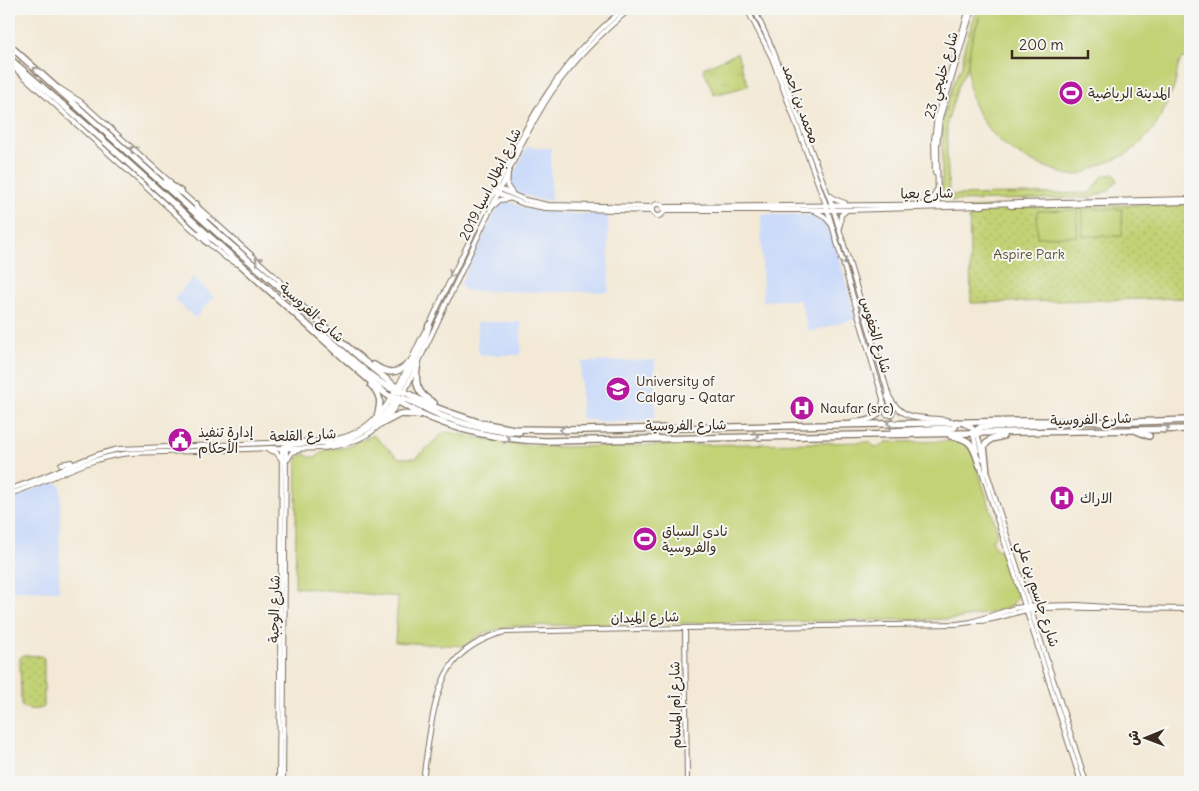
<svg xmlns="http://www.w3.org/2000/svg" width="1199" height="791" font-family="Delius,'Playpen Sans Arabic',sans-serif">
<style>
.built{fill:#ccdbf9}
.grass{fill:url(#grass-tufts);stroke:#7e7e49}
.park{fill:url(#park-dots);stroke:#7e7e49}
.pitch{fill:#c2d274;stroke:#7e7e49}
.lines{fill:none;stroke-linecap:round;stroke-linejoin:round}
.secondary-casing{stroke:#7b6d5e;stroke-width:6}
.highway-casing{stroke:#7b6d5e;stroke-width:8}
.secondary{stroke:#fff;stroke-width:4}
.highway{stroke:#fff;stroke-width:5.5}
.oneway{stroke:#a79f9a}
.labels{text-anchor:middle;stroke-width:4;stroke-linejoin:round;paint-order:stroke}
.street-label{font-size:14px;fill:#3b2a1e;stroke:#f6f6f2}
.poi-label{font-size:14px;fill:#3b2a1e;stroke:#f6f6f2;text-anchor:start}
.park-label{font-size:14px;fill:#5d5434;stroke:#f6f6f2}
</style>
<defs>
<pattern id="grass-tufts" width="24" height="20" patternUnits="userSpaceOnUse" patternTransform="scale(1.25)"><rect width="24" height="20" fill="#c2d274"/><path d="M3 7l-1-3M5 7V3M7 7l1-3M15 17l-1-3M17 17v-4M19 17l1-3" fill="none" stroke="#a8b464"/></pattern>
<pattern id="park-dots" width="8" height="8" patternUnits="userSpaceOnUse" patternTransform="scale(1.25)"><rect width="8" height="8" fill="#c2d274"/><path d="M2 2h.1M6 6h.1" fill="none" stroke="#a8b464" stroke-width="1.8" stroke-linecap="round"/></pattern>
</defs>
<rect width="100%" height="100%" fill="#f6f6f2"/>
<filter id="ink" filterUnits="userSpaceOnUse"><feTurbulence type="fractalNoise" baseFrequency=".02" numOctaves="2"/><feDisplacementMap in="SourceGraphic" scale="10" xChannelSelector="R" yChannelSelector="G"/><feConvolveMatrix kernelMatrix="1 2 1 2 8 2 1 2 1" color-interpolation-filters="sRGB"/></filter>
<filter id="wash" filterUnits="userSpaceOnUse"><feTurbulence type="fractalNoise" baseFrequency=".0096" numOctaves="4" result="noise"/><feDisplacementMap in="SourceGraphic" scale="20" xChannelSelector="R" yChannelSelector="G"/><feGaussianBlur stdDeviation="1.12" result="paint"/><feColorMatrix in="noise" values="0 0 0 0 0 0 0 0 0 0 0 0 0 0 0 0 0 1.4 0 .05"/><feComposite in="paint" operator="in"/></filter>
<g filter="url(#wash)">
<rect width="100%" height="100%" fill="#f3e9d6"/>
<g class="built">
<polygon points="527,146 535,148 551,148 551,201 535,199 512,190 511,181"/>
<polygon points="508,201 524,208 564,214 608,214 609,292 465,291 460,284 499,205"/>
<polygon points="761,214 818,215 827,221 833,236 856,319 809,332 800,300 763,301"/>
<polygon points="193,277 214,297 195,318 174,299"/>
<polygon points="477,322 521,322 521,352 518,355 481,355 478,351"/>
<polygon points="655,360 655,416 650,421 597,422 597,420 585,420 581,417 581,362"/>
<polygon points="54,481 61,486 59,591 9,590 9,500"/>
</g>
<g class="grass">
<polygon points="977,9 983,9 973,34 967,68 958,86 947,123 947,154 949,193 953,195 1090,193 1103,176 1112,174 1116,176 1117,181 1109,190 1091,198 952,201 945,196 942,188 942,122 953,84 962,66 965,45"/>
<polygon points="737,53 748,86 714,95 703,68"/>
</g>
<g class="park">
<polygon points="1190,204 1190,298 971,303 969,208"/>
<path d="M23 655 41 656 44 658V707C38 711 27 710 21 706L20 658Z"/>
</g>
<g class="pitch">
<path d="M983 9H1190V58H1182C1177 65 1177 75 1175 84 1174 89 1171 93 1169 97 1163 117 1152 134 1136 147 1126 156 1115 159 1103 164 1093 168 1085 174 1075 175 1065 176 1055 170 1046 167 1004 153 970 121 968 75 967 50 974 31 983 9Z"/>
<rect x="1083" y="209" width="39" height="27"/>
<polygon points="1077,210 1077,236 1037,237 1037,211"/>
<path d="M450 432 511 444 558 447 870 442 875 447 884 445 885 442 962 441 970 446 997 529 996 535 992 541 995 548C1009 552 1014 581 1018 594L1012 606 989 613 956 619 512 626 487 632 478 636 465 646 395 642 398 597 295 587 297 458 305 454 309 457H316L325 450 348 447 373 435 399 458H416L443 433Z"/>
</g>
</g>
<g filter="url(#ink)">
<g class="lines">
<defs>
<g id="secondary">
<path d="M747 9 772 58 826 205 883 399C882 420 871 420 853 422"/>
<path d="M754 9 773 50 832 205 889 396C903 423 922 416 947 420"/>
<polyline points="9,63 201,237 226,258 238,264"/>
<polyline points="59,88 81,102 170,182"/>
<polyline points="935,173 934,140 937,116 969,9"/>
<polyline points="508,175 507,186 512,193"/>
<polyline points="498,188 525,200 548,205 652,207"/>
<polyline points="181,192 278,279 288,293"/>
<polyline points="497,193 524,204 545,208 652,211"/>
<polyline points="830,195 834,199 845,203"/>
<circle cx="658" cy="210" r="6"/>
<polyline points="927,204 932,200 936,191"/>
<polyline points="938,206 937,146 940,118 972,9"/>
<polyline points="1010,206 1190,202"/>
<polyline points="492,207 500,200 508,199"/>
<polyline points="664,207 983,204 1190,199"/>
<polyline points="665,210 847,210 983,206"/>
<polyline points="815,211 824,216 831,224"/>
<polyline points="840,225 841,215 847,210"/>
<path d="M429 326C449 282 470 239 492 196 528 122 558 61 624 9"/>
<path d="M404 393 522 143C532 125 541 107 553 90 575 59 601 33 630 9"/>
<polyline points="884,403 886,414 891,415 893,411 887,396"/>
<path d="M964 424C981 429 979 443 983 459"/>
<polyline points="973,433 977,451"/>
<polyline points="269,450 276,452 282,460"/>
<polyline points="288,459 292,452 299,450"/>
<polyline points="61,464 71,462"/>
<polyline points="980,465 1081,782"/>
<polyline points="987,473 1086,782"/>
<path d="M9 489C47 479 80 457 119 449L318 441C324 440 331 440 337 439 388 429 404 371 425 331"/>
<path d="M9 494C51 481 88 456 132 453 178 452 224 450 270 448 297 448 325 451 351 442 373 435 387 420 399 401"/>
<polyline points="1120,608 1190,609"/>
<path d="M977 621C994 621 1010 613 1027 610 1050 606 1075 608 1098 608"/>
<polyline points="685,628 687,782"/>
<path d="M279 782 282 448C290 441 319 445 331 442"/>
<polyline points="283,782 286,447"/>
<path d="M423 782C425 763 428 744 431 725 440 675 452 647 504 632L685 628 957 624 971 622 1015 608 1030 606 1078 605 1121 608"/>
</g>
<g id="highway">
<polyline points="9,45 224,239 365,362 396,387 427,404 448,412 481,423 514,429 582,430 1024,421 1130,422 1190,420"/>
<path d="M9 58 93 131 345 359C359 371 372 383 386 394 434 426 489 440 546 441 761 435 976 433 1190 429"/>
<polyline points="166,182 181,192"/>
<polyline points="196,204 198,211 205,217"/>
<polyline points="202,233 207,242"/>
<path d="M322 333C340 347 383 393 404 392"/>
<path d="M418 363C414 381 416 394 434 403"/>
<path d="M374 365C387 374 397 375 409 363"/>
<path d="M371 385C382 396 381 403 377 417"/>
<polyline points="399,392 425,338 429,325"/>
<path d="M392 397C404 395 429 411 442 416 466 425 493 432 519 432"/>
<polyline points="383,423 400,414 419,415"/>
<polyline points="893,431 953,428 955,427 956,422"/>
<polyline points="1137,431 1149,436"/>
<polyline points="973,433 981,427 1064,424"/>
<path d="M951 436C973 439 973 447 980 466"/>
<path d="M326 447C354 437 383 426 396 398"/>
<polyline points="987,473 984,446 991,439 1003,436"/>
</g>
</defs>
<use href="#secondary" class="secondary-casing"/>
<use href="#highway" class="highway-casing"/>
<use href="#secondary" class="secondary"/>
<use href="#highway" class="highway"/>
</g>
<defs><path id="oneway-chevron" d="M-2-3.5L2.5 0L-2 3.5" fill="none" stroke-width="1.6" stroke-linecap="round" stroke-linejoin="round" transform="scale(1.25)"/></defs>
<g class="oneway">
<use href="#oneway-chevron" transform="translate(36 70) rotate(-137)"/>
<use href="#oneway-chevron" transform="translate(133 149) rotate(-138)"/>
<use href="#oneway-chevron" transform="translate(258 260) rotate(-140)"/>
<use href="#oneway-chevron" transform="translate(843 261) rotate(73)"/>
<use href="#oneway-chevron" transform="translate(452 274) rotate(117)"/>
<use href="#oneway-chevron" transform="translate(890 423) rotate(179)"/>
<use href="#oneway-chevron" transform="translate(1166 429) rotate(-1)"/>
<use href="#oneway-chevron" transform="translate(563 430) rotate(-179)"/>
<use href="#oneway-chevron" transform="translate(756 436) rotate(-1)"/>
<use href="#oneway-chevron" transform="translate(507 439) rotate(8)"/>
</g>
</g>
<defs>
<symbol id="stadium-disc" viewBox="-11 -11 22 22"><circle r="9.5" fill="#b5179e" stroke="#f6f6f2"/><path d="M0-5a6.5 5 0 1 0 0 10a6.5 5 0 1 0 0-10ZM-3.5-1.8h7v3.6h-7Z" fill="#fff"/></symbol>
<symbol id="university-disc" viewBox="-11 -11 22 22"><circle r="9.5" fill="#b5179e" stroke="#f6f6f2"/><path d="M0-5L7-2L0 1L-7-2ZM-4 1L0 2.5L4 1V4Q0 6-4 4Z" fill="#fff"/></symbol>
<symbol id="hospital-disc" viewBox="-11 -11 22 22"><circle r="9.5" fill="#b5179e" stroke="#f6f6f2"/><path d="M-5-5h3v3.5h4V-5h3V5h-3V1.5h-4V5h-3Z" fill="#fff"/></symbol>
<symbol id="civic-disc" viewBox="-11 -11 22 22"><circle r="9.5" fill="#b5179e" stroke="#f6f6f2"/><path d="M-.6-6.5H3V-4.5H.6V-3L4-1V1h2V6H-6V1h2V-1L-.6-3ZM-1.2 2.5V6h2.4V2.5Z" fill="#fff"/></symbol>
</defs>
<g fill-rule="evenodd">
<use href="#stadium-disc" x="1057" y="79" width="28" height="28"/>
<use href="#university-disc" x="604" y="375" width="28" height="28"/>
<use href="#hospital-disc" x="788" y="394" width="28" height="28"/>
<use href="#civic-disc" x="166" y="426" width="28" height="28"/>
<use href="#hospital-disc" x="1048" y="484" width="28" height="28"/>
<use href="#stadium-disc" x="631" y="525" width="28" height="28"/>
</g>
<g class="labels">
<g class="street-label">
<text transform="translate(941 75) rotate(-74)" y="5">شارع خليجي 23</text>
<text transform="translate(801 104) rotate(70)" y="5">محمد بن احمد</text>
<text transform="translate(490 184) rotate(-64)" y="5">شارع أبطال اسيا 2019</text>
<text transform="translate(927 193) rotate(-1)" y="5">شارع بعيا</text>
<text transform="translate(312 312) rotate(42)" y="5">شارع الفروسية</text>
<text transform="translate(876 335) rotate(74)" y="5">شارع الخفوس</text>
<text transform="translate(1091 419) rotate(-2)" y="5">شارع الفروسية</text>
<text transform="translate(686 425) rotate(-1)" y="5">شارع الفروسية</text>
<text transform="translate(303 435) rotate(-3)" y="5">شارع القلعة</text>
<text transform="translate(1038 594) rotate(72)" y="5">شارع جاسم بن علي</text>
<text transform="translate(274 609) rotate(-89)" y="5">شارع الوجبة</text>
<text transform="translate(645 617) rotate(-1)" y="5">شارع الميدان</text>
<text transform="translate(675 705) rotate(-91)" y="5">شارع أم المسام</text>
</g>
<g class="poi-label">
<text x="1088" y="98">المدينة الرياضية</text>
<text x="636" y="386">University of<tspan x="636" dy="16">Calgary - Qatar</tspan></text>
<text x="820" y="413">Naufar (src)</text>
<text x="198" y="437">إدارة تنفيذ<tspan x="198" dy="16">الأحكام</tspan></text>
<text x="1080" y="503">الاراك</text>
<text x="662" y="536">نادي السباق<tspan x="662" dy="16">والفروسية</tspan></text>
</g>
<g class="park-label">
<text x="1029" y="259">Aspire Park</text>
</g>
</g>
<rect width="1199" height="791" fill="none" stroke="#f6f6f2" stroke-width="30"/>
<g transform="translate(1146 738) rotate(269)" stroke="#f6f6f2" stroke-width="4" paint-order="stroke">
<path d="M0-4L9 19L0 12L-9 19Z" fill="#3b2a1e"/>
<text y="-8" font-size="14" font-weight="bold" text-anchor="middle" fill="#3b2a1e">ش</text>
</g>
<path d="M1012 50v8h76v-8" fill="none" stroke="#3b2a1e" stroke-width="2.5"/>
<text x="1019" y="50" font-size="15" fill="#3b2a1e" stroke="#f6f6f2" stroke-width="4" paint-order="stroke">200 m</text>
</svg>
